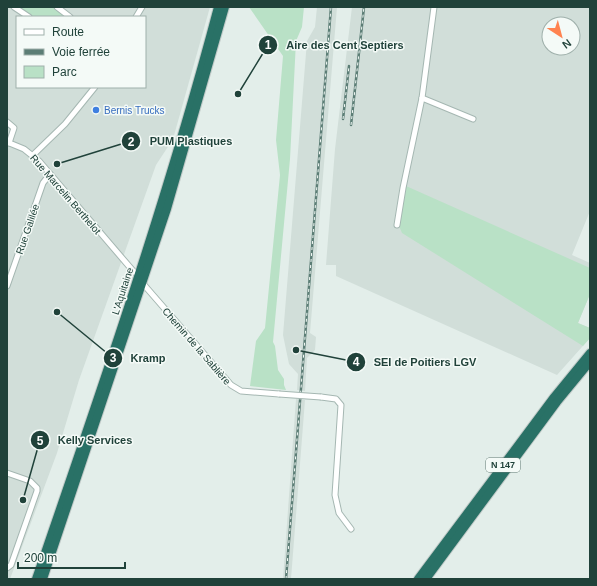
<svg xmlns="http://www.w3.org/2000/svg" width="597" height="586" font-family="Arial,sans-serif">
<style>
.built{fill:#d1ded9;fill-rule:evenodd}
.green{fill:#b9e1c6}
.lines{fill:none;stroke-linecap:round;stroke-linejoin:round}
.minor-casing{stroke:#a5b7b2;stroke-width:7}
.highway-casing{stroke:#c1cac8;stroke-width:10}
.minor{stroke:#fff;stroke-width:5}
.highway{stroke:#297166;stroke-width:8}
.rail-casing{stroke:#5b7d75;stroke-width:2.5}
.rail{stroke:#f4faf7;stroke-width:1;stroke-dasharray:3;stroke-linecap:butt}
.minor-bridge-casing{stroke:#a5b7b2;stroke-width:7;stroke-linecap:butt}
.minor-bridge{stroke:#fff;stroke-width:5}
.shop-dot{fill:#3f7fe0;stroke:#f4faf7;stroke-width:1.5}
.labels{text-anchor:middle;stroke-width:3;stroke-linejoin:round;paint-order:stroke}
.shield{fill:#f4faf7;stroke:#607973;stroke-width:1}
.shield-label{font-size:9px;font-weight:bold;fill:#20423a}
.shop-label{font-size:10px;fill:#366cbe;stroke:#f4faf7;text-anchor:start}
.street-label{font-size:10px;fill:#20423a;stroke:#f4faf7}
.leader{fill:none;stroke:#20423a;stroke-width:1.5}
.callout-dot{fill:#20423a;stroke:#f4faf7;stroke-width:1.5}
.mark-label{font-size:12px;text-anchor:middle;font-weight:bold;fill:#fff}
.callout-label{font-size:11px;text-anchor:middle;font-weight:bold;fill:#20423a;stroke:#f4faf7;stroke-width:3;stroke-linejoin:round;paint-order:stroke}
</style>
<rect width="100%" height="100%" fill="#e3eeea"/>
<g class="built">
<path d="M7 7H210L173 139 156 165 79 380 57 453 10 579H7ZM17 17H145V87H17Z"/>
<polygon points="317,7 337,7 310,333 316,337 315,350 307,358 305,391 297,390 298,374 289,364 283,335 307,41 315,27"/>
<path d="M352 7H590V211L572 255 590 263V294L578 323 590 328V338L557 375 336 276V265H326L335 149ZM549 24H573V48H549Z"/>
<polygon points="296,399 305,400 291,579 283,579"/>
</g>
<g class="green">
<polygon points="18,7 55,7 68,17 33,17"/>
<polygon points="249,7 304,7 302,27 296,41 290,159 273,342 275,346 278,370 284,379 284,385 286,390 250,386 256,341 265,328 280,175 276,140 283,56"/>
<polygon points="406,186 590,268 590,294 578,323 590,328 590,338 583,346 402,233 399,226"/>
</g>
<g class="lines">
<defs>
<g id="minor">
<polyline points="14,7 29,17"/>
<polyline points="57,7 70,17"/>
<polyline points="136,17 142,7"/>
<polyline points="422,98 473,119"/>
<polyline points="7,122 14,128 9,143"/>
<polyline points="7,142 24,149 39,161 134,272"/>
<polyline points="33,155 65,124 95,87"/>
<polyline points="397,225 403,188 422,98 434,7"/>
<polyline points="7,286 43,183 50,174"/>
<polyline points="145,286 231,385 241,391 279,394"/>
<polyline points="321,397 336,399 341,405 335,495 339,513 351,529"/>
<polyline points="7,473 30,481 37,488 37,491 11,565 7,568"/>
</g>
<g id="highway">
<path d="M36 579C101 390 167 200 218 7"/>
<polyline points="43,579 167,209 225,7"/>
<polyline points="418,579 554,397 590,353"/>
<polyline points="426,579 557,402 590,362"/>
</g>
</defs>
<use href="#minor" class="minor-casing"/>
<use href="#highway" class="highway-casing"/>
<use href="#minor" class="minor"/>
<use href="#highway" class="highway"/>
<defs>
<g id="rail">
<polyline points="343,119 349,66"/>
<polyline points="351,125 364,7"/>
<polyline points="286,579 331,7"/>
</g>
</defs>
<use href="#rail" class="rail-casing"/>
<use href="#rail" class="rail"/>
<defs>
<polyline id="minor-bridge" points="279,394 321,397"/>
</defs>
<use href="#minor-bridge" class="minor-bridge-casing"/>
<use href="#minor-bridge" class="minor-bridge"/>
</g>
<circle class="shop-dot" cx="96" cy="110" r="4"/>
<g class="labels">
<rect class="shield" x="486" y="458" width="34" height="14" rx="3"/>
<g class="shield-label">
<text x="503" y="468">N 147</text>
</g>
<g class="shop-label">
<text x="104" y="114">Bernis Trucks</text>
</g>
<g class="street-label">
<text transform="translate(66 194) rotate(49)" y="4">Rue Marcelin Berthelot</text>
<text transform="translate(27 229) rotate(-71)" y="4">Rue Galilée</text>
<text transform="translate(122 291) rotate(-72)" y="4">L'Aquitaine</text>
<text transform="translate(197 346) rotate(49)" y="4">Chemin de la Sablière</text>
</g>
</g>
<path class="leader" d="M238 94L268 45M57 164L131 141M57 312L113 358M296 350L356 362M23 500L40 440"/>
<g class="callout-dot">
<circle cx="238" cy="94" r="4"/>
<circle cx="57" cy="164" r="4"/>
<circle cx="57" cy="312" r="4"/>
<circle cx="296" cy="350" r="4"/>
<circle cx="23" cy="500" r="4"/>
<circle cx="268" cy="45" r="10"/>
<circle cx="131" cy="141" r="10"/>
<circle cx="113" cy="358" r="10"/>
<circle cx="356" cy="362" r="10"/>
<circle cx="40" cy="440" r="10"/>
</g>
<g class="mark-label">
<text x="268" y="49">1</text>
<text x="131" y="146">2</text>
<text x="113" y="362">3</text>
<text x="356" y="366">4</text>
<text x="40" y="445">5</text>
</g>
<g class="callout-label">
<text x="345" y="49">Aire des Cent Septiers</text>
<text x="191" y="145">PUM Plastiques</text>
<text x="148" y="362">Kramp</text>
<text x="425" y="366">SEI de Poitiers LGV</text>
<text x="95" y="444">Kelly Services</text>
</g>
<rect width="597" height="586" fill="none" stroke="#20423a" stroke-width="16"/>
<rect x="16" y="16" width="130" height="72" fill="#f4faf7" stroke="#9fb0ab"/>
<rect x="24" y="29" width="20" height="6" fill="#ffffff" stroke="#9fb0ab"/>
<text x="52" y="36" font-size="12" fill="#20423a">Route</text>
<rect x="24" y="49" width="20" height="6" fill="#5b7d75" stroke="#9fb0ab"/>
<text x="52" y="56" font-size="12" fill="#20423a">Voie ferrée</text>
<rect x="24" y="66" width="20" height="12" fill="#b9e1c6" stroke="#9fb0ab"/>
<text x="52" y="76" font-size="12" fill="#20423a">Parc</text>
<g transform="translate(561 36) rotate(144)"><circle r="19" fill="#f4faf7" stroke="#9fb0ab"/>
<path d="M0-3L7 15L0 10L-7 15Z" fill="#ff8350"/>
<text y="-6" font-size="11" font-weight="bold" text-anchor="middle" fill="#20423a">N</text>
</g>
<path d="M18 562v6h107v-6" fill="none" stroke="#20423a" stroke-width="2"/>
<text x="24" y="562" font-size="12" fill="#20423a" stroke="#f4faf7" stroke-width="3" paint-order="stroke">200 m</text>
</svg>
